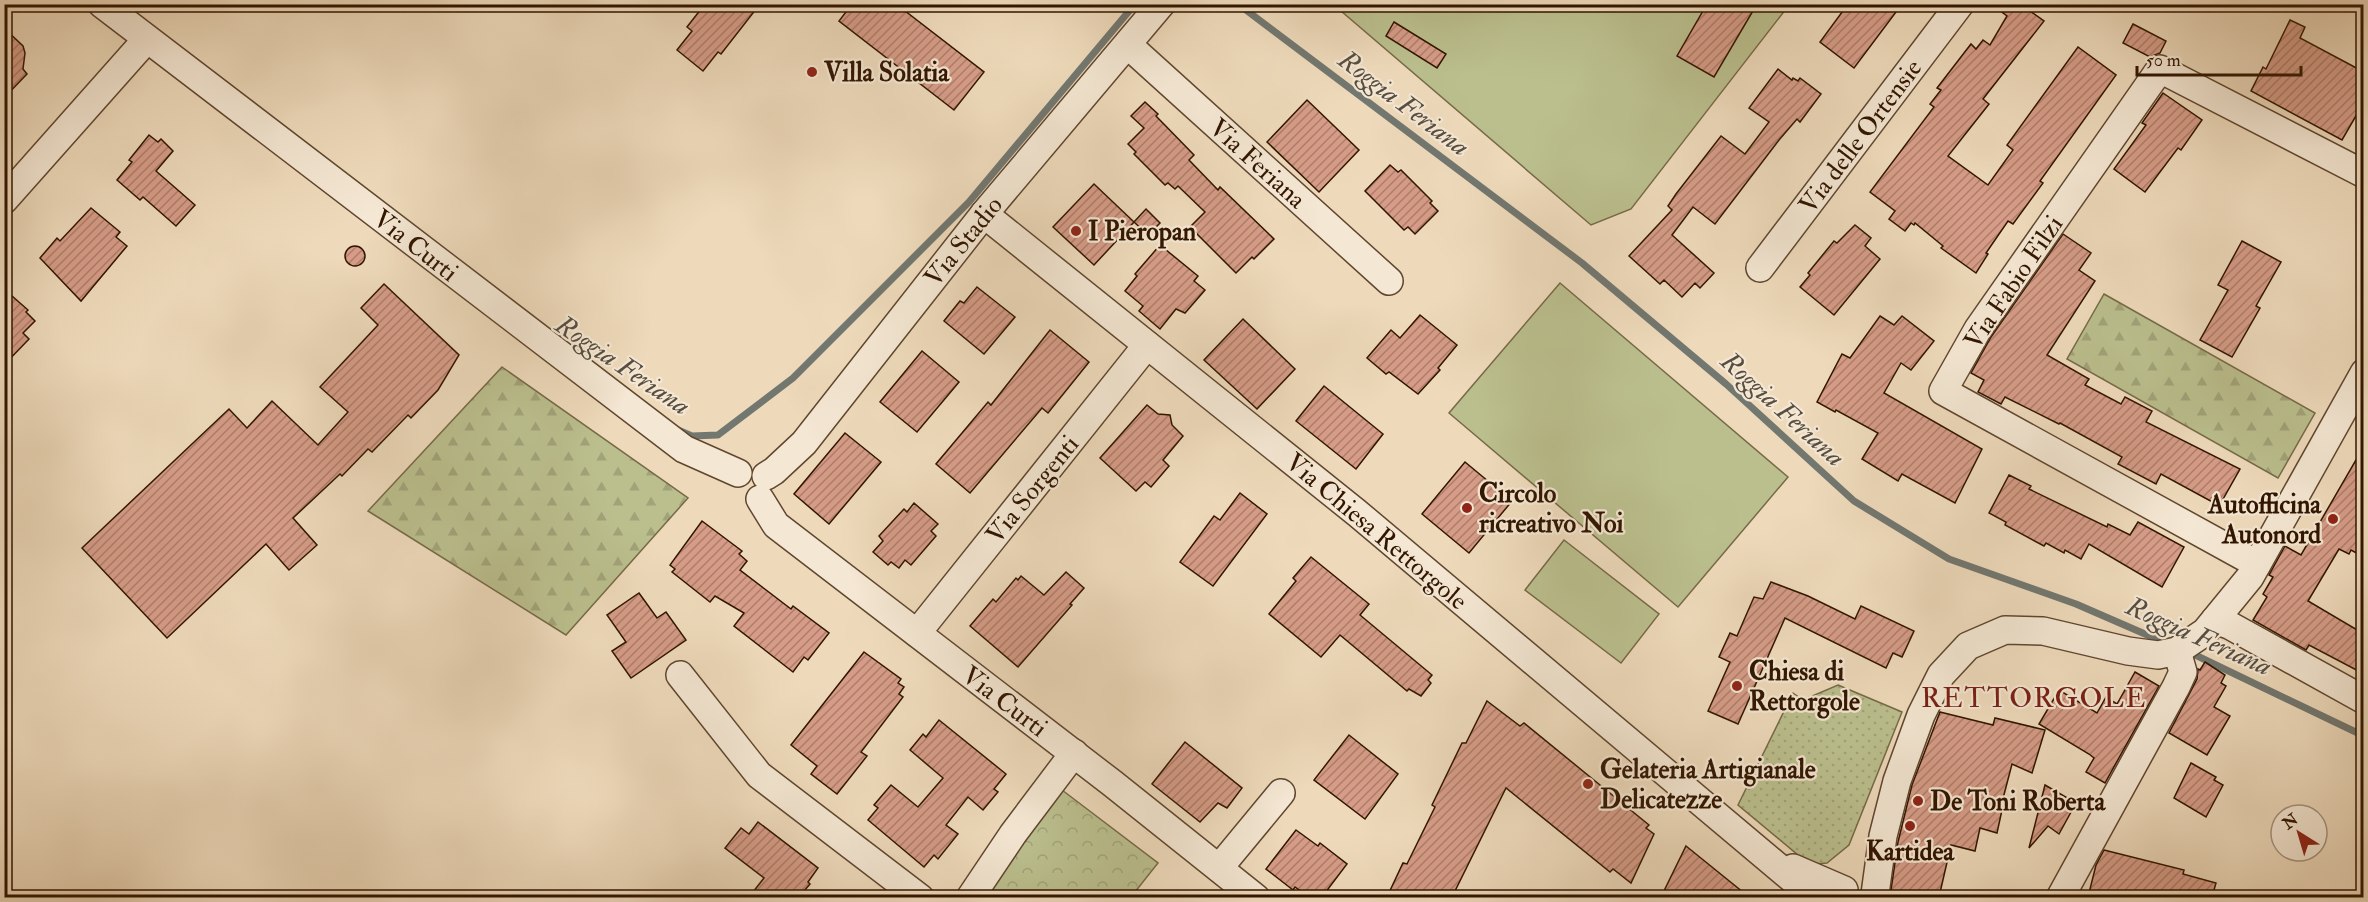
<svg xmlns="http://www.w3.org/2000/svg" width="2368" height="902" font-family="'IM FELL Double Pica',serif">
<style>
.grass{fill:url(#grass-dots);stroke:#766a47;stroke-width:1.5}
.forest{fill:url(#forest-firs);stroke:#766a47;stroke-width:1.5}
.park{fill:url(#park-crowns);stroke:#766a47;stroke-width:1.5}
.pitch{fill:#bbbf8e;stroke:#766a47;stroke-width:1.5}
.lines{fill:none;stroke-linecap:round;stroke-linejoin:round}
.stream{stroke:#727770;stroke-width:7}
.building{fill:url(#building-hatch);stroke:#311500;stroke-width:1.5}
.minor-casing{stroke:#60462f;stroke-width:30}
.minor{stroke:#f4e7d3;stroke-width:27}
.poi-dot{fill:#8f2418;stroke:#f4e7d3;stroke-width:2}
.labels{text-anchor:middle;stroke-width:4.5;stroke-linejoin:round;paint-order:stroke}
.poi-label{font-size:26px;font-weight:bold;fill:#311500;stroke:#f4e7d3;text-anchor:start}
.street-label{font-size:26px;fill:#311500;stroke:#f4e7d3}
.water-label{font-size:27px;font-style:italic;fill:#574e41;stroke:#f4e7d3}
.quarter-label{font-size:28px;letter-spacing:1.5px;fill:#7a1f14;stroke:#f4e7d3}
</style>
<defs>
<pattern id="grass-dots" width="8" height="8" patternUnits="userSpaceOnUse" patternTransform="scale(1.5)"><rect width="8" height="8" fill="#bbbf8e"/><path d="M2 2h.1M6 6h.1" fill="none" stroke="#a1a379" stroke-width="1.8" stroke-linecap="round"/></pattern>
<pattern id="forest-firs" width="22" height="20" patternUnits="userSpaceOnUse" patternTransform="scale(1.5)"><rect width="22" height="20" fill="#bbbf8e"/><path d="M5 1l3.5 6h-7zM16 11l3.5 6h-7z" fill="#a1a379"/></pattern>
<pattern id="park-crowns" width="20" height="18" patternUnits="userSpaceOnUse" patternTransform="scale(1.5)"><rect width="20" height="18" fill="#bbbf8e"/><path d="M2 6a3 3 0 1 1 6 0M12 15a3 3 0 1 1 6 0" fill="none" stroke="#a1a379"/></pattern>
<pattern id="building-hatch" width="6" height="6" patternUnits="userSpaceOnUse" patternTransform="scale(1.5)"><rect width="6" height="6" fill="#d69c87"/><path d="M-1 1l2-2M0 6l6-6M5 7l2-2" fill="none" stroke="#ae7e6c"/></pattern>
</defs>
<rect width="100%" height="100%" fill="#eedabb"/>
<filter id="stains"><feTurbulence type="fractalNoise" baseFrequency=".00333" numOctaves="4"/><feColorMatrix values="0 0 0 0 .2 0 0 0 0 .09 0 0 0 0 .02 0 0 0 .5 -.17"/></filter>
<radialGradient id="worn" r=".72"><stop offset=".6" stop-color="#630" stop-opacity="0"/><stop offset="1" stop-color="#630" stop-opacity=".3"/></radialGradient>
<polygon class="grass" points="1838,685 1902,712 1849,845 1827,863 1815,864 1804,860 1738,805 1793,693 1803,700"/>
<g class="forest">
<polygon points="2104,294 2315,413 2278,478 2067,359"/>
<polygon points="502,367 688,498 566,635 368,511"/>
</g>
<polygon class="park" points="1062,790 1158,863 1131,897 977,898"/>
<g class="pitch">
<polygon points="1334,5 1789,5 1631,209 1591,225"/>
<polygon points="1560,283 1788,477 1678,607 1449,413"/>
<polygon points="1564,540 1659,614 1621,663 1525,590"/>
</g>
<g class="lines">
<g class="stream">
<polyline points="1238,4 1582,263 1726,384 1854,501 1949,559 2076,604 2168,644"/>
<polyline points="678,430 692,436 718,435 793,378 969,202 1135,4"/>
<polyline points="2189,652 2364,736"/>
</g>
</g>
<g class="building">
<polygon points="705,4 760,4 721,54 718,52 703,71 677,50 692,31 687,27"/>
<polygon points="852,4 896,4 984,72 954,110 839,21"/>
<polygon points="1707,4 1757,4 1714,77 1677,56"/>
<polygon points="1848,4 1902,4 1854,68 1820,42"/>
<polygon points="1991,4 2034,4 2030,11 2044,21 1983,99 1989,104 1948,156 1988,185 2013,150 2007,145 2078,47 2116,75 2040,181 2043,183 2013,224 2008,221 1986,253 1988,254 1976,273 1941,248 1943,246 1915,223 1914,225 1911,223 1905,231 1889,219 1895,211 1870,192 1934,107 1930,104 1941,90 1937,88 1971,44 1976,49 1983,40 1990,45 2007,16"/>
<polygon points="2290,20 2305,27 2300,38 2364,72 2364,102 2342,140 2251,91 2263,67 2266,69"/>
<polygon points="1394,22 1446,54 1437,68 1386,36"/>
<polygon points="2133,24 2166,41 2160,53 2150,57 2123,43"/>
<polygon points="4,28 23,46 25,53 23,69 27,74 4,98"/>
<polygon points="1778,69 1792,80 1793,78 1798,81 1800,78 1821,94 1800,122 1797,119 1779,140 1715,224 1693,207 1672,235 1714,273 1700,288 1695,283 1682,297 1664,280 1660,284 1629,256 1672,210 1668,206 1676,194 1721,136 1745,154 1769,122 1749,108"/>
<polygon points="2163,93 2202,120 2181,150 2178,148 2145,192 2114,169 2146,125 2142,123"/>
<polygon points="1307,100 1359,150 1319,192 1267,142"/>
<polygon points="1145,102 1158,114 1156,116 1194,155 1189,160 1218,190 1220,187 1274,239 1254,259 1252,257 1236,273 1190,227 1205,212 1178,186 1175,189 1168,183 1165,185 1134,154 1136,152 1128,144 1144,128 1131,116"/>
<polygon points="149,135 158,142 161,139 173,151 156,171 195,205 176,226 143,197 140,200 117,180 132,162 129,160"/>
<polygon points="1390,165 1398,172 1401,170 1432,201 1430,203 1438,211 1415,234 1408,227 1404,230 1365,191"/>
<polygon points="1094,184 1134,222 1094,265 1053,227"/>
<polygon points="91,208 120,232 116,237 127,246 81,301 40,258 57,238 60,241"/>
<polygon points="1146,209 1160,223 1148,235 1134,222"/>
<polygon points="1855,225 1871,238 1865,246 1880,259 1834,315 1800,287 1810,275 1808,273 1834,241 1837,243"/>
<polygon points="2063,234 2091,253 2079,270 2095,281 2047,355 2089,379 2085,385 2121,404 2125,397 2152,411 2146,422 2240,469 2218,508 2218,505 2161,474 2156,484 2118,464 2122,457 2060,423 2059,424 2005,397 2001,404 1978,392 1984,380 1971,373 1991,337"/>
<polygon points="2242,241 2281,262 2256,306 2260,308 2232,357 2200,340 2228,290 2218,285"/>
<polygon points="1160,245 1198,276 1194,281 1205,290 1185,313 1176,309 1160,329 1139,311 1143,306 1125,291 1137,276 1135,274"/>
<circle cx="355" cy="256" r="10"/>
<polygon points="384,284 459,355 438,390 411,418 408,415 372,452 368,449 342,476 340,474 293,518 317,545 289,570 266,544 167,638 82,548 229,409 247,428 272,401 318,445 348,412 320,387 378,325 361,308"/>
<polygon points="977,287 1015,317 984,354 944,321 960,301 964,303"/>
<polygon points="4,289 28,310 26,312 35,321 23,333 29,339 4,365"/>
<polygon points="1420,315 1457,345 1438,368 1440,370 1418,394 1389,372 1386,374 1367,358 1391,330 1400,338"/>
<polygon points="1880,316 1894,325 1902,316 1934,341 1911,370 1901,363 1884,393 1982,449 1955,503 1902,474 1898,481 1862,459 1878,433 1836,410 1835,412 1817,402 1842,354 1850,358"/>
<polygon points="1243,319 1295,369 1257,409 1204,360"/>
<polygon points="1050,330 1089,362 1048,413 1042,408 970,493 936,464 988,402 991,405"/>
<polygon points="922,351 959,382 917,432 880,402"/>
<polygon points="1324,386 1383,434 1356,469 1296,421"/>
<polygon points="1147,405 1158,414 1170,415 1172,425 1183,436 1163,460 1169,466 1151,487 1145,482 1136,491 1100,458"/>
<polygon points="845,433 881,462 829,524 794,494"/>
<polygon points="2364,446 2364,557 2351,550 2349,554 2339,549 2308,601 2364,634 2364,674 2309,645 2306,650 2253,620 2267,597 2263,594 2273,577 2269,575 2285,546 2301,555"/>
<polygon points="1465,462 1512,501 1469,553 1422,514"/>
<polygon points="2009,475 2031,486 2029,489 2107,527 2108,524 2130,535 2138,522 2184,547 2162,587 2089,544 2081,559 2065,550 2064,553 2046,543 2044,546 2005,525 2006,522 1989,513"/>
<polygon points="1240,493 1267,514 1213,586 1180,562 1214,516 1220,520"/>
<polygon points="914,503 938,524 931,531 936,536 911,565 905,560 899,568 891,562 888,565 873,552 883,541 879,536 904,509 907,512"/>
<polygon points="702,521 742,551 739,554 747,561 740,570 791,609 793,606 829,633 808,660 804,657 793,672 734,626 744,613 715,596 710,602 672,572 675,569 670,565"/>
<polygon points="1311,557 1369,604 1360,615 1432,675 1428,680 1431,683 1421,696 1409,689 1407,691 1340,635 1321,657 1269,614 1296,581 1293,578"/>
<polygon points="1066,572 1084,588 1070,604 1072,605 1018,667 970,626 993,599 996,602 1016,578 1018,580 1021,576 1044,595"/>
<polygon points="1771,582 1808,596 1855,619 1861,606 1914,631 1902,657 1893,653 1886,668 1785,618 1738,724 1708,711 1730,662 1719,657 1730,633 1737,636 1754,597 1763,599"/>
<polygon points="639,593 657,618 666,612 686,640 631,678 612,651 626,642 607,615"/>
<polygon points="864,652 901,679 898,683 904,687 899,694 903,697 861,752 867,756 837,794 811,774 817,766 791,745"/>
<polygon points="2205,662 2225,675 2221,683 2226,686 2214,707 2230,716 2207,755 2169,733 2197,679 2198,669 2200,670"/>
<polygon points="2135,672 2159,686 2105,783 2086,772 2094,758 2089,754 2039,724 2059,690 2097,713 2106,697 2117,704"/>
<polygon points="1487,701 1520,726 1524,723 1649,825 1646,828 1654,834 1631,883 1613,869 1610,872 1506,788 1452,897 1387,897 1403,863 1407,864 1435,807 1432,805 1462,743 1466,743"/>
<polygon points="1940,712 1993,725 1995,718 2045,730 2032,773 2012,764 2000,810 2002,810 1997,833 1980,828 1975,851 1951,845 1939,897 1890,897 1898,842 1912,785"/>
<polygon points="939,720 1006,774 994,789 998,792 983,810 968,797 946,825 958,834 938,859 934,855 924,867 868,820 878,808 874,805 891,785 918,807 943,778 910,750 923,734 926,737"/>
<polygon points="1349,735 1398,774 1365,819 1314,780"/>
<polygon points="1185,742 1242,788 1227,808 1218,803 1200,822 1152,784"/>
<polygon points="2191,763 2216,777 2214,780 2223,785 2206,817 2174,798"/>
<polygon points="2045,785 2076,803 2059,834 2048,826 2029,848"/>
<polygon points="758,822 818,868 808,882 810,884 799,897 749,897 764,878 725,848 741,828 749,834"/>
<polygon points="1296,830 1318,846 1320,843 1347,864 1322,897 1309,897 1295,887 1293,890 1266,869"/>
<polygon points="1686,846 1749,897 1661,897"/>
<polygon points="2104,850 2184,870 2183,874 2216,883 2212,897 2088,897 2096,865"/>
</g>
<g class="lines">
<defs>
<g id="minor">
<polyline points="102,4 684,449 738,473"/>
<polyline points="1128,45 1389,281"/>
<polyline points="4,200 147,39"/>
<polyline points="984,214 1357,513 1815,898"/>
<polyline points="1760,268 1960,4"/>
<polyline points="766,476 774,471 804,443 984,214 1161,4"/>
<polyline points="760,499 776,525 1112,783 1256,898"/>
<polyline points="2257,564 1943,391 1978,329 2160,69 2364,174"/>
<polyline points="2215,620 2229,625 2364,700"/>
<polyline points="917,633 1147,345"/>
<polyline points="680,675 759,775 920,898"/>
<polyline points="1219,868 1281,793"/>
<polyline points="1793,868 1844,890"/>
<polyline points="1875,894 1883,836 1897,781 1921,715 1941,675 1968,646 2005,630 2043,631 2128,651 2158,655 2177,651 2205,632 2250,577 2364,373"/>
<polyline points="970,898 1013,834 1074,753"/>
<polyline points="2060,898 2176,687 2183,672 2177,651"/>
</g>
</defs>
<use href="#minor" class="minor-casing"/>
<use href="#minor" class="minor"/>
</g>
<g class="poi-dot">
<circle cx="812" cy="72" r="6"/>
<circle cx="1076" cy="231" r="6"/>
<circle cx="1467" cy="508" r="6"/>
<circle cx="2333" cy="519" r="6"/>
<circle cx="1737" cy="686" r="6"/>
<circle cx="1588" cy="784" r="6"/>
<circle cx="1918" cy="801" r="6"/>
<circle cx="1910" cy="826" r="6"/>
</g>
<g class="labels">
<g class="poi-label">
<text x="824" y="81">Villa Solatia</text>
<text x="1088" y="240">I Pieropan</text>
<text x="1479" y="502">Circolo<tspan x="1479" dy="30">ricreativo Noi</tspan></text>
<text x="2321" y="513" text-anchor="end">Autofficina<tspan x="2321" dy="30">Autonord</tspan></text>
<text x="1749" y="680">Chiesa di<tspan x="1749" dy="30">Rettorgole</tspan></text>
<text x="1600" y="778">Gelateria Artigianale<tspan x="1600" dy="30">Delicatezze</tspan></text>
<text x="1930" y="810">De Toni Roberta</text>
<text x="1910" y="860" text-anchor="middle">Kartidea</text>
</g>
<g class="street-label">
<text transform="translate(1860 136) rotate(-53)" y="9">Via delle Ortensie</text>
<text transform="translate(1258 163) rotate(42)" y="9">Via Feriana</text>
<text transform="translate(963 241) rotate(-51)" y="9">Via Stadio</text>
<text transform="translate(416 245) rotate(38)" y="9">Via Curti</text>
<text transform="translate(2013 282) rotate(-56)" y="9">Via Fabio Filzi</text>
<text transform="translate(1032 489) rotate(-51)" y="9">Via Sorgenti</text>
<text transform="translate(1377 531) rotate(40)" y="9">Via Chiesa Rettorgole</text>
<text transform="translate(1005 701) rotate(37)" y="9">Via Curti</text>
</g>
<g class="water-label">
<text transform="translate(1404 103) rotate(37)" y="9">Roggia Feriana</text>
<text transform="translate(623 365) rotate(34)" y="9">Roggia Feriana</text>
<text transform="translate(1783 409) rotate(42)" y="9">Roggia Feriana</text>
<text transform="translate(2199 636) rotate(24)" y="9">Roggia Feriana</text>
</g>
<g class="quarter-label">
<text x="2034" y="707">RETTORGOLE</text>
</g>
</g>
<rect width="2368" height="902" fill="none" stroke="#eedabb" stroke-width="24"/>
<rect x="6" y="6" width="2356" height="890" fill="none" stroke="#311500" stroke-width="3"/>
<rect x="12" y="12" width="2344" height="878" fill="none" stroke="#311500" stroke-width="1.5"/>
<g transform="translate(2299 833) rotate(323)"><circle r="28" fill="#f4e7d3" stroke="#a6937f" stroke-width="1.5"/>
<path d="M0-4.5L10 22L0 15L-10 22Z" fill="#8f2418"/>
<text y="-9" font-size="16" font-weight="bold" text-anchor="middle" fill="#311500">N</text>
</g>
<path d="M2137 66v9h164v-9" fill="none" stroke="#311500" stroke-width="3"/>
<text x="2146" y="66" font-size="18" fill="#311500" stroke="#f4e7d3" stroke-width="4.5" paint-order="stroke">50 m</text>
<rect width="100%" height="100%" filter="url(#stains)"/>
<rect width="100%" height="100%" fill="url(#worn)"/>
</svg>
